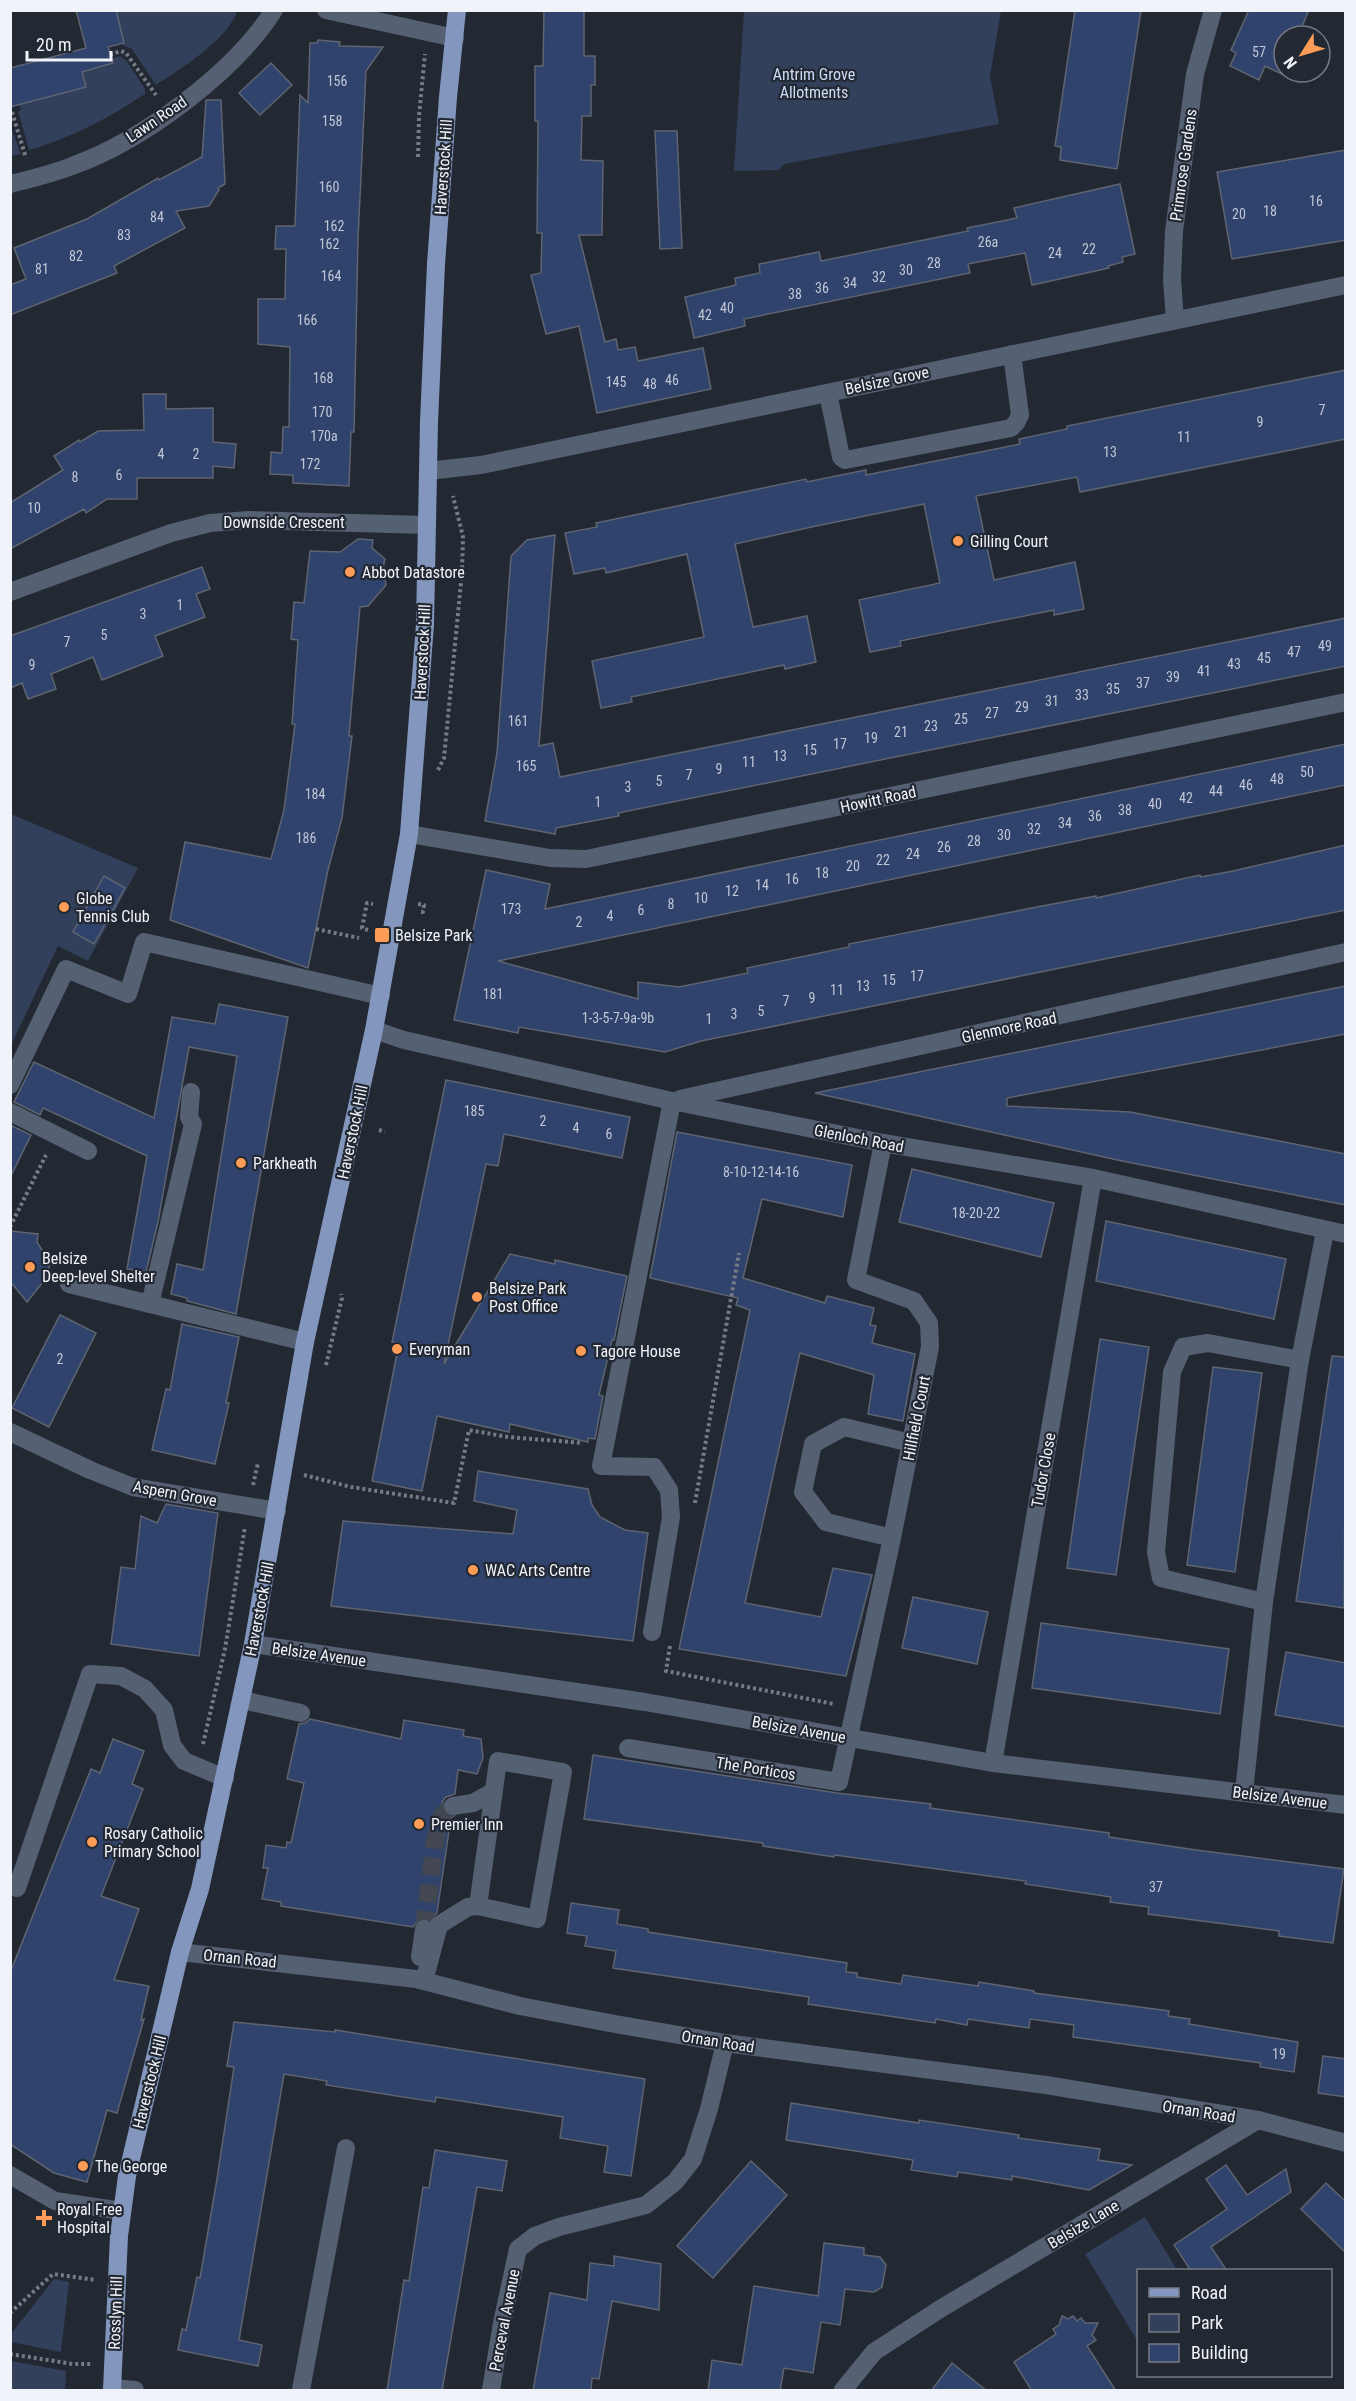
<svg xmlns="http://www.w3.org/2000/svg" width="1356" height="2401" font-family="'Roboto Condensed',sans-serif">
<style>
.green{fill:#33405b}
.building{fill:#30436c;stroke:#5e6470;stroke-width:1.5}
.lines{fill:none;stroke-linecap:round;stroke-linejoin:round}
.minor-tunnel{stroke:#424751;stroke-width:18;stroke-dasharray:18 9;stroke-linecap:butt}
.path{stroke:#767b84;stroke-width:4;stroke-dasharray:3 3;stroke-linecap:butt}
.minor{stroke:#566073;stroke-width:18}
.major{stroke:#8397be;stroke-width:18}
.poi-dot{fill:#fd9c57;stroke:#232933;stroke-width:2}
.labels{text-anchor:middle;stroke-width:4.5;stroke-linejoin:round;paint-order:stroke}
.number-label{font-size:14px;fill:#c0c7d6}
.park-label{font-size:16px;fill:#cfddf9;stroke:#232933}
.street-label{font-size:16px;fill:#f0f3fa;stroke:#232933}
.poi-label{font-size:16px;fill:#f0f3fa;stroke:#232933;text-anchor:start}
</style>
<rect width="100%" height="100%" fill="#232933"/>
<g class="green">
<path d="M235 10 236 15C223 42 181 69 156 85L132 49 122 45 124 43 116 11Z"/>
<polygon points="744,11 1001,11 990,76 999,124 784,164 779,170 734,171"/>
<path d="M120 56 126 60 145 89V94C107 119 73 137 29 150L18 111 21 110 20 105 85 87 82 72 112 63 111 59Z"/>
<polygon points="10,124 21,154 11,156 10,156"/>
<polygon points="11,814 138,868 88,961 58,946 11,1045"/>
<polygon points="1145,2217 1177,2270 1138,2270 1138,2342 1085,2254"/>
<polygon points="54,2279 69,2282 61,2352 11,2342 11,2334"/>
<polygon points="10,2361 66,2371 65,2390 11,2390"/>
</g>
<g class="building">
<polygon points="76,10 116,10 124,43 108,47 113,63 82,72 86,87 10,107 10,68 86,48"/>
<polygon points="544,10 584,10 584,56 595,56 595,85 591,85 591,116 582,116 581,160 603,161 602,235 579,235 605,342 616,339 618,350 635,347 638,361 703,348 711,389 597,413 579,326 546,334 531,275 541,273 542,233 537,233 538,121 535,121 535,66 543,66"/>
<polygon points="1075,10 1141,10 1117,169 1060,160 1061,147 1055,146"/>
<polygon points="1249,10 1309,10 1298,36 1284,36 1284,75 1265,66 1259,80 1230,66 1236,53 1231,50"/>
<polygon points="318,40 340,42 339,46 383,47 366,71 358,239 354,432 351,432 349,486 293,483 293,475 270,474 271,452 282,453 283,427 289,427 290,347 258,344 258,299 285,299 286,249 275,249 276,226 295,226 300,95 308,103 310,43 317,43"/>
<polygon points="271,63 292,85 260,115 239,93"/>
<polygon points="206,100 221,100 225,184 218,188 219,190 209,206 176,211 185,228 114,266 117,273 10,315 10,285 26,279 14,248 87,219 158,178 159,180 202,157"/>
<polygon points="655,131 677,131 682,248 660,249"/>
<polygon points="1346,150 1346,240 1232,259 1217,172"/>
<polygon points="1120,184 1135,254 1122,257 1123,262 1108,266 1109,268 1032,285 1025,253 968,264 970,273 744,319 745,326 694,338 685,297 736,285 735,278 760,273 759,264 819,252 821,261 968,231 967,228 1017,218 1014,208"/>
<polygon points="1346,370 1346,439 1080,492 1077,477 976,496 994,580 1075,562 1084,609 1054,615 1054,610 900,641 901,646 870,652 859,600 940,583 924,504 816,526 735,544 753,627 807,616 816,662 785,669 784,665 631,697 632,702 601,708 592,661 704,637 687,554 606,573 605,568 574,574 565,533 597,527 596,523 806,479 807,482 866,470 866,475 1020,444 1019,439 1067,429 1067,426"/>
<polygon points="143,394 166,394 166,409 213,408 213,442 236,444 234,468 213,466 213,478 137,478 137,499 107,499 86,513 84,509 10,549 10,503 63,470 54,456 79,440 80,442 98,431 144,430"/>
<polygon points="555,535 539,746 553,743 560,777 1346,618 1346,666 618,813 619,816 556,828 555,834 485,821 497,753 511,556 527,540"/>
<polygon points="358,539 373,540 372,548 385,559 383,568 386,585 368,606 360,607 349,736 352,736 342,818 328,870 308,968 170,920 185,842 271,859 284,810 295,724 292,724 298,640 291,639 294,602 304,603 310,551 340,552"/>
<polygon points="202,567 210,589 196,594 205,617 155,636 163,656 102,680 93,657 51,674 56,689 28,699 22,683 10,688 10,636"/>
<polygon points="1346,744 1346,785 498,961 638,999 638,982 679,987 748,973 747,968 849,947 849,944 1042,906 1096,896 1096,898 1200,875 1201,877 1233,871 1346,845 1346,910 701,1041 665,1052 519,1027 518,1033 454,1020 486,870 550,884 545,909"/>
<polygon points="104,876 125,888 94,944 73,932"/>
<polygon points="1346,986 1346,1034 1007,1098 1007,1106 1130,1112 1346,1154 1346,1205 1122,1161 815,1093"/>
<polygon points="219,1004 288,1017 236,1314 187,1301 187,1298 171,1294 177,1264 203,1270 237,1056 189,1047 158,1222 146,1272 127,1269 147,1156 43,1108 40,1115 14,1102 34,1062 154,1118 172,1017 215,1024"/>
<polygon points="446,1080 630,1117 622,1158 504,1134 498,1166 486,1164 444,1364 510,1254 555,1264 555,1260 627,1276 614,1340 612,1340 599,1395 603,1396 595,1439 588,1438 588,1442 510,1424 509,1432 437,1416 422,1491 372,1481 399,1343 392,1342"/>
<polygon points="10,1125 31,1135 10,1178"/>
<polygon points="677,1132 852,1165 843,1217 762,1199 743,1278 825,1303 827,1296 874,1308 870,1325 876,1326 872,1343 915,1354 903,1421 868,1414 874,1375 800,1353 745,1603 821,1617 833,1568 872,1575 846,1676 679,1649 750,1310 736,1305 738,1298 650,1278"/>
<polygon points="912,1169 1054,1203 1041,1257 899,1222"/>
<polygon points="1106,1221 1286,1259 1274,1319 1096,1281"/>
<polygon points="10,1231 38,1234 37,1242 50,1263 47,1277 27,1302 10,1281"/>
<polygon points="60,1315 96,1333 49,1427 12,1408"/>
<polygon points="182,1324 239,1337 226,1403 229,1403 215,1464 152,1450 166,1389 170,1390"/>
<polygon points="1100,1339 1149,1347 1116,1575 1067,1568"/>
<polygon points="1332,1356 1346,1357 1344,1608 1296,1601"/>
<polygon points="1213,1367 1262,1373 1235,1572 1187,1565"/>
<polygon points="478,1471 588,1489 592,1505 600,1517 625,1530 648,1533 633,1641 331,1606 343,1521 513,1534 517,1510 474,1501"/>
<polygon points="166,1504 218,1513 199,1656 111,1644 121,1567 135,1569 141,1516 157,1523"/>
<polygon points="913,1597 988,1612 977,1664 902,1648"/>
<polygon points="1041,1623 1229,1649 1220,1714 1032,1688"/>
<polygon points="1286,1652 1346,1663 1346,1727 1275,1715"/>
<polygon points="310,1719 401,1739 404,1720 464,1730 463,1736 481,1739 483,1758 477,1774 458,1770 455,1794 446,1797 442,1802 444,1813 451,1817 437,1913 430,1920 419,1919 413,1927 281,1906 281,1902 262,1899 268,1868 263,1868 266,1845 286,1848 287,1842 291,1843 304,1783 287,1779 299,1724 305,1723"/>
<polygon points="113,1739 144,1751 132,1784 143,1789 101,1896 139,1909 114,1980 149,1986 141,2020 144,2019 117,2113 107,2110 87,2182 54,2173 10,2144 10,1973 91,1769 100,1773"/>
<polygon points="593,1755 837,1793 931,1804 930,1808 1109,1833 1109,1837 1196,1850 1344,1869 1333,1943 1279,1936 1279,1931 1148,1914 1149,1907 1110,1902 1111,1897 1025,1884 1026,1881 835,1855 834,1857 763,1846 763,1843 584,1819"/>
<polygon points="571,1903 619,1910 617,1924 648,1929 648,1932 847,1963 846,1972 857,1973 857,1977 901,1984 903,1975 978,1986 979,1982 1034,1991 1034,1993 1169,2011 1168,2016 1190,2019 1189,2024 1298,2042 1294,2072 1260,2067 1261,2063 1073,2037 1074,2025 1030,2019 1029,2028 968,2019 967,2025 936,2019 935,2023 808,2004 809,1997 613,1968 616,1951 585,1946 587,1936 567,1933"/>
<polygon points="234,2022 335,2032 335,2030 645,2079 631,2176 604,2172 608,2146 560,2138 563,2117 436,2097 435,2102 326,2085 327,2081 284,2074 239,2340 262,2345 258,2366 178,2350 182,2329 186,2330 197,2277 200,2278 217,2179 234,2067 227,2066"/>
<polygon points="1323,2056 1346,2059 1346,2097 1318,2093"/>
<polygon points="791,2103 919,2123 919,2120 1019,2135 1018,2138 1100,2149 1098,2160 1132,2165 1089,2190 1012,2176 1012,2180 958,2172 957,2177 911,2170 913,2160 786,2140"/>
<polygon points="435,2150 507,2161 502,2191 477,2187 442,2391 387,2391 404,2280 409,2281 423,2187 429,2188"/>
<polygon points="751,2161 787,2195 713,2278 677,2246"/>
<polygon points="1226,2165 1247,2195 1286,2169 1291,2192 1211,2247 1227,2271 1191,2271 1174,2245 1227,2209 1206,2179"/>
<polygon points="1326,2183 1346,2202 1346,2253 1301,2209"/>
<polygon points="824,2243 864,2248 864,2255 880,2257 886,2265 882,2287 874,2292 845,2289 840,2325 821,2322 813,2373 784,2368 780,2391 708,2391 712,2360 742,2365 754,2286 818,2296"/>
<polygon points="614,2256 661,2264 659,2310 612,2301 599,2379 592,2378 591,2391 533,2391 550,2293 587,2300 590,2263 614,2266"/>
<polygon points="1062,2316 1068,2319 1073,2316 1077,2321 1081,2318 1085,2323 1098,2323 1092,2335 1096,2340 1087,2346 1116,2391 1032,2391 1014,2362 1056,2334 1053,2329 1059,2325"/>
<polygon points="952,2363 987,2391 931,2391"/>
</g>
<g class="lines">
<polyline class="minor-tunnel" points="424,1929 435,1841 442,1816 453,1806"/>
<g class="path">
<polyline points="110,55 121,51 126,53 156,95"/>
<polyline points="12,112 26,158"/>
<polyline points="418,157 419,116 425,54"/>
<polyline points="438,770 444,758 462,572 463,537 453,496"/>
<polyline points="418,904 424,905 423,912 419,911"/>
<polyline points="316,929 359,938"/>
<polyline points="368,930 362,928 367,903 373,904"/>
<polyline points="379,1130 385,1132"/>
<polyline points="10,1227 46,1155"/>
<polyline points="326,1365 342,1298 341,1294"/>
<polyline points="304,1475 351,1487 454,1503 469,1430 508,1437 583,1443"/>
<polyline points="253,1485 258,1463"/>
<polyline points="695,1503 739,1253"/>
<polyline points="670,1646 666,1671 834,1704"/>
<polyline points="203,1744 225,1649 245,1527"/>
<polyline points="10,2313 53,2274 96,2280"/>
<polyline points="10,2354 73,2364 91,2364"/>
</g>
<g class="minor">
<polyline points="326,10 455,38"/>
<path d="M10 184C31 179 52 174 72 166 142 141 234 73 274 10"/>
<polyline points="1175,320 1172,279 1174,231 1195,74 1213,10"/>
<polyline points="828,393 841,457 845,460 1011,428 1016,423 1020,415 1012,354"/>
<polyline points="428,471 481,465 1346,285"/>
<polyline points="10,592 171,533 210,523 249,520 426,525"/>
<polyline points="409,834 550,858 586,859 1346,702"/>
<polyline points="374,1030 404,1040 672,1101 883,1143 1093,1178 1346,1234"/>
<polyline points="10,1085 66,969 128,994 144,942 381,996"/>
<polyline points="191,1092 189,1117 193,1124 150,1304 305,1342"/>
<polyline points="680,1099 1346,952"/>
<polyline points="10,1112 88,1151"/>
<polyline points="69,1284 150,1304"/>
<polyline points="10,1432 90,1470 133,1487 277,1511"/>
<polyline points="892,1538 826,1522 803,1492 813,1444 844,1427 911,1443"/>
<polyline points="1264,1602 1161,1578 1156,1552 1172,1372 1183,1347 1208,1343 1300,1360"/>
<polyline points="652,1632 671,1517 669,1490 654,1467 601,1466 672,1101"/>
<polyline points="253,1644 645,1702 993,1763 1346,1805"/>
<polyline points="242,1700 301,1713"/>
<polyline points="628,1748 839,1782 892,1538 930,1347 929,1323 914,1301 856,1280 883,1143"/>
<polygon points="498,1761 563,1772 537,1919 478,1906"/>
<polyline points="993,1763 1093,1178"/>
<polyline points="1244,1792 1264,1602 1300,1360 1325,1231"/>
<polyline points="453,1806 473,1803 493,1792"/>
<polyline points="17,1888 90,1674 121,1676 145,1689 164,1710 172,1745 184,1761 225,1778"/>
<polyline points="180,1952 416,1979 520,2006 615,2024 725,2043 1046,2085 1258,2120 1346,2143"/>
<polyline points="420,1957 424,1929"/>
<polyline points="424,1981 439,1925 468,1907 478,1906"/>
<polyline points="10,2175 55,2201 122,2211"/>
<polyline points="112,2388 135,2390"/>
<polyline points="301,2390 346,2148"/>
<polyline points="491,2390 502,2323 518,2249 535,2236 559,2227 646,2205 675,2182 693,2159 709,2109 725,2043"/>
<polyline points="843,2390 874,2352 940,2309 1258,2120"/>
</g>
<polyline class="major" points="112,2390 119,2236 127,2176 180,1952 200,1889 253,1644 305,1342 374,1030 409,834 425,624 429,422 436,264 448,97 457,10"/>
</g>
<g class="poi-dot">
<circle cx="958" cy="541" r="6"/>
<circle cx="350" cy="572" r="6"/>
<circle cx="64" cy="907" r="6"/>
<rect x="374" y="927" width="16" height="16" rx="3"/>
<circle cx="241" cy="1163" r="6"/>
<circle cx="30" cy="1267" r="6"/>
<circle cx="477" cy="1297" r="6"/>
<circle cx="397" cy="1349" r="6"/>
<circle cx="581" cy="1351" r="6"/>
<circle cx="473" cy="1570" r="6"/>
<circle cx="419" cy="1824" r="6"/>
<circle cx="92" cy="1842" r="6"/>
<circle cx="83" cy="2166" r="6"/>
<path d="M41 2209h6v6h6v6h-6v6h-6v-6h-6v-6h6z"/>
</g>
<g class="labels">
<g class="number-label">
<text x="1259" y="57">57</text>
<text x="337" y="86">156</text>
<text x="332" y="126">158</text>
<text x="329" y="192">160</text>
<text x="1316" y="206">16</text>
<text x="1270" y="216">18</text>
<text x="1239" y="219">20</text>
<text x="157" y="222">84</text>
<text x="334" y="231">162</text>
<text x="124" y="240">83</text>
<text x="988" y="247">26a</text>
<text x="329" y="249">162</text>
<text x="1089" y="254">22</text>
<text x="1055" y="258">24</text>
<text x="76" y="261">82</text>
<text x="934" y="268">28</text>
<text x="42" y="274">81</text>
<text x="906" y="275">30</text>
<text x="331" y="281">164</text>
<text x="879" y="282">32</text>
<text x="850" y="288">34</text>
<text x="822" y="293">36</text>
<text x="795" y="299">38</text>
<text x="727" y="313">40</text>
<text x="705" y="320">42</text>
<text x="307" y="325">166</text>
<text x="323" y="383">168</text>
<text x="672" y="385">46</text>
<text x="616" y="387">145</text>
<text x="650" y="389">48</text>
<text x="1322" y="415">7</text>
<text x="322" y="417">170</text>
<text x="1260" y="427">9</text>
<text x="324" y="441">170a</text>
<text x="1184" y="442">11</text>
<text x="1110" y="457">13</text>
<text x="161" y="459">4</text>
<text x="196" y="459">2</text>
<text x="310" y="469">172</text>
<text x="119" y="480">6</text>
<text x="75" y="482">8</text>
<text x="34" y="513">10</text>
<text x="180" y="610">1</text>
<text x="143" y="619">3</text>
<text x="104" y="640">5</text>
<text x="67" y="647">7</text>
<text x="1325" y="651">49</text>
<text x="1294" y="657">47</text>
<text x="1264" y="663">45</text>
<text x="1234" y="669">43</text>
<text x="32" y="670">9</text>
<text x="1204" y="676">41</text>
<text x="1173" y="682">39</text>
<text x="1143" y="688">37</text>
<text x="1113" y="694">35</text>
<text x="1082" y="700">33</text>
<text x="1052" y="706">31</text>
<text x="1022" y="712">29</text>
<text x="992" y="718">27</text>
<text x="961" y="724">25</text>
<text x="518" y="726">161</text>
<text x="931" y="731">23</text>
<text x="901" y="737">21</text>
<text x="871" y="743">19</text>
<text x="840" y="749">17</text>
<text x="810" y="755">15</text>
<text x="780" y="761">13</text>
<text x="749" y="767">11</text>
<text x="526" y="771">165</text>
<text x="719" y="774">9</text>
<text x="1307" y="777">50</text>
<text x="689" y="780">7</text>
<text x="1277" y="784">48</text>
<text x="659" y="786">5</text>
<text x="1246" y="790">46</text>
<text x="628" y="792">3</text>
<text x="1216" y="796">44</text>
<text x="315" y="799">184</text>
<text x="1186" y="803">42</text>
<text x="598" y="807">1</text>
<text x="1155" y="809">40</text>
<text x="1125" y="815">38</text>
<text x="1095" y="821">36</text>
<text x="1065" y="828">34</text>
<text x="1034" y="834">32</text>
<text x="1004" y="840">30</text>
<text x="306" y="843">186</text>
<text x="974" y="846">28</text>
<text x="944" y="852">26</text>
<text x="913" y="859">24</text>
<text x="883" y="865">22</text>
<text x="853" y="871">20</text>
<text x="822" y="878">18</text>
<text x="792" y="884">16</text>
<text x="762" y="890">14</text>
<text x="732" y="896">12</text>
<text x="701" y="903">10</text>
<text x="671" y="909">8</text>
<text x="511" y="914">173</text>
<text x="641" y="915">6</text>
<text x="610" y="921">4</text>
<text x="579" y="927">2</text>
<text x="917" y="981">17</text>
<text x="889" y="985">15</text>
<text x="863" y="991">13</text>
<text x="837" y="995">11</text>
<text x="493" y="999">181</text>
<text x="812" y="1003">9</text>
<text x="786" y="1006">7</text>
<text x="761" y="1016">5</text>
<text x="734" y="1019">3</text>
<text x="618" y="1023">1-3-5-7-9a-9b</text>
<text x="709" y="1024">1</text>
<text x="474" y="1116">185</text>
<text x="543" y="1126">2</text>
<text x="576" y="1133">4</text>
<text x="609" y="1139">6</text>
<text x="761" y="1177">8-10-12-14-16</text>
<text x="976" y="1218">18-20-22</text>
<text x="60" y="1364">2</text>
<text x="1156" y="1892">37</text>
<text x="1279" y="2059">19</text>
</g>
<g class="park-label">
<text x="814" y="80">Antrim Grove<tspan x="814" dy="18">Allotments</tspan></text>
</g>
<g class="street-label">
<text transform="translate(156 119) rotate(-34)" y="6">Lawn Road</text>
<text transform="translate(1183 165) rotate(-82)" y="6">Primrose Gardens</text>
<text transform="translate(443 167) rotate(-86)" y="6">Haverstock Hill</text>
<text transform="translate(887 380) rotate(-12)" y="6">Belsize Grove</text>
<text x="284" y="528">Downside Crescent</text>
<text transform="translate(422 652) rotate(-87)" y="6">Haverstock Hill</text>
<text transform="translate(878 799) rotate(-12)" y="6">Howitt Road</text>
<text transform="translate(1009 1027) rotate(-12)" y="6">Glenmore Road</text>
<text transform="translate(352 1132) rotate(-78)" y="6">Haverstock Hill</text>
<text transform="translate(859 1138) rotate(11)" y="6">Glenloch Road</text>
<text transform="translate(916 1418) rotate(-79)" y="6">Hillfield Court</text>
<text transform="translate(1043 1470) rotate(-80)" y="6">Tudor Close</text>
<text transform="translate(175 1493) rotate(10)" y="6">Aspern Grove</text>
<text transform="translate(259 1609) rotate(-79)" y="6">Haverstock Hill</text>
<text transform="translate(319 1654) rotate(8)" y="6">Belsize Avenue</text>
<text transform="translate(799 1729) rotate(10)" y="6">Belsize Avenue</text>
<text transform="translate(756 1768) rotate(9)" y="6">The Porticos</text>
<text transform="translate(1280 1797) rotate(7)" y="6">Belsize Avenue</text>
<text transform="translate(240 1958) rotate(6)" y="6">Ornan Road</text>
<text transform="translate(718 2041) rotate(9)" y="6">Ornan Road</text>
<text transform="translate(149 2082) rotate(-76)" y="6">Haverstock Hill</text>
<text transform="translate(1199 2111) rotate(9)" y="6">Ornan Road</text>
<text transform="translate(1083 2224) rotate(-31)" y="6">Belsize Lane</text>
<text transform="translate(115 2313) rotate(-88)" y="6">Rosslyn Hill</text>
<text transform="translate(504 2320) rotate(-79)" y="6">Perceval Avenue</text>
</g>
<g class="poi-label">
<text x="970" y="547">Gilling Court</text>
<text x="362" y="578">Abbot Datastore</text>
<text x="76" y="904">Globe<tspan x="76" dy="18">Tennis Club</tspan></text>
<text x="395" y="941">Belsize Park</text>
<text x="253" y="1169">Parkheath</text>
<text x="42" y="1264">Belsize<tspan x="42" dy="18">Deep-level Shelter</tspan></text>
<text x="489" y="1294">Belsize Park<tspan x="489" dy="18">Post Office</tspan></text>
<text x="409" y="1355">Everyman</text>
<text x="593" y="1357">Tagore House</text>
<text x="485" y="1576">WAC Arts Centre</text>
<text x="431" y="1830">Premier Inn</text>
<text x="104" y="1839">Rosary Catholic<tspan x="104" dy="18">Primary School</tspan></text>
<text x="95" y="2172">The George</text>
<text x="57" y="2215">Royal Free<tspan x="57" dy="18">Hospital</tspan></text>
</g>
</g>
<rect width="1356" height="2401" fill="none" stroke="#f0f3fa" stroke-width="24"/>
<rect x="1137" y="2269" width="195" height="108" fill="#232933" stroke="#757a83" stroke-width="1.5"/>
<rect x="1149" y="2288" width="30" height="9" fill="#8397be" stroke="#757a83" stroke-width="1.5"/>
<text x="1191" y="2299" font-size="18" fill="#f0f3fa">Road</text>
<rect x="1149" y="2314" width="30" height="18" fill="#33405b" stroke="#757a83" stroke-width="1.5"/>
<text x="1191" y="2329" font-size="18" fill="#f0f3fa">Park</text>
<rect x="1149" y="2344" width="30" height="18" fill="#30436c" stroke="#757a83" stroke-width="1.5"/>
<text x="1191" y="2359" font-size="18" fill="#f0f3fa">Building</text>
<g transform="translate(1302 54) rotate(233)"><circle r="28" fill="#232933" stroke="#757a83" stroke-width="1.5"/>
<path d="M0-4.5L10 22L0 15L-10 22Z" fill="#fd9c57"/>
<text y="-9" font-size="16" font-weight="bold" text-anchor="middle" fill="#f0f3fa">N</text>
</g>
<path d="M27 51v9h84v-9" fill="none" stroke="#f0f3fa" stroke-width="3"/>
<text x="36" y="51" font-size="18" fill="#f0f3fa" stroke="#232933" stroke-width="4.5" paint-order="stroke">20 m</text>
</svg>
